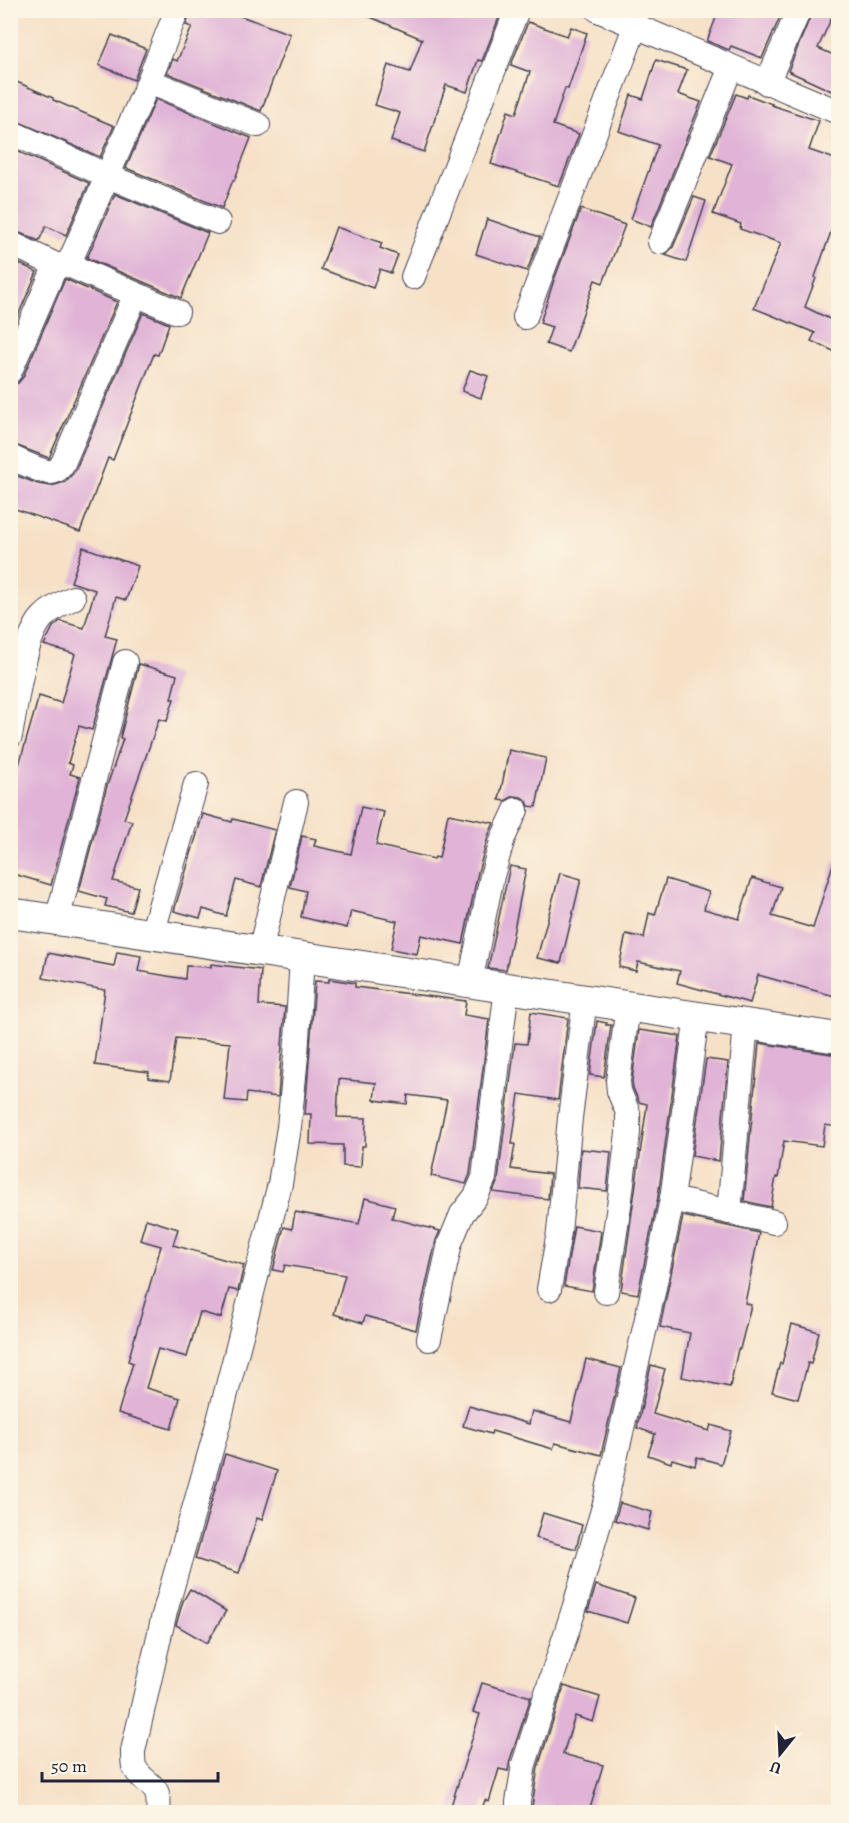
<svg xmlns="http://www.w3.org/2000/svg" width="849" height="1823" font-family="Alegreya,serif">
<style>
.building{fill:#e0b3d7}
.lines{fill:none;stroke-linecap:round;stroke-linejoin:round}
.minor-casing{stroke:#423f50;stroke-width:26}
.tertiary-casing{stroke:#423f50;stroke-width:32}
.minor{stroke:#fff;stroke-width:24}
.tertiary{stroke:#fff;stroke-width:30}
</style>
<rect width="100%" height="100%" fill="#fcf5e5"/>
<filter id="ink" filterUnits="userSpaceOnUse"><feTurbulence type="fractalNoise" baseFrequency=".0167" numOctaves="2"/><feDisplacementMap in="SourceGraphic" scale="12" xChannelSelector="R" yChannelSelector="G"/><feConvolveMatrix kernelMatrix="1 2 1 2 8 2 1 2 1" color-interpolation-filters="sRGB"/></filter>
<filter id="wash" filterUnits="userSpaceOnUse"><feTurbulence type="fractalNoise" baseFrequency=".008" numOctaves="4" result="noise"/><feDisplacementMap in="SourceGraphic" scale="24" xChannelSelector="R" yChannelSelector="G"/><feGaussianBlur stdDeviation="1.35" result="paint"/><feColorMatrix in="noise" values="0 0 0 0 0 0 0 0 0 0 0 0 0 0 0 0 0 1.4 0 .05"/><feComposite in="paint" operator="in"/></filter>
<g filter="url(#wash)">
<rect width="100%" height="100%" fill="#f6e1c7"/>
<g id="blocks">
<g class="building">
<polygon points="191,10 240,10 238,15 290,34 261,111 167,73 173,59 177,61 192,27 186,25"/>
<polygon points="354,10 502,10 482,61 478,60 467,92 446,85 424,152 391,141 400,113 375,105 388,65 410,72 422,39"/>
<polygon points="719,10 783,10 762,58 731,46 729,50 707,41"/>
<polygon points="813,10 835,10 818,48 838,57 838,94 788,71"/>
<polygon points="528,22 567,36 571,27 587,33 568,89 565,88 553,125 579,134 559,186 491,164 508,111 516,114 530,72 511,65"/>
<polygon points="112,35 146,49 134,80 99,65"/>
<polygon points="656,60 687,70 678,94 701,102 651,227 631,219 658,145 619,131 631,95 643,99"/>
<polygon points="10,79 53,98 53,100 114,126 100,157 10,118"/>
<polygon points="736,94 747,98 748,95 772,104 771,105 819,121 809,150 838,160 838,212 815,277 816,278 805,307 838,323 838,353 811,341 815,333 754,308 781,243 740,229 741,224 713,214 732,164 710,156"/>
<polygon points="156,99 251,138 234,181 233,180 222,208 126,168"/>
<polygon points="10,148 89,183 66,235 46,226 39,241 10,229"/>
<polygon points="115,194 208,233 181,298 87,258"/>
<polygon points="694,197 706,201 686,262 665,255 673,247"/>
<polygon points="581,209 625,225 603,283 595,280 569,352 546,344 552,327 540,323 554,280"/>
<polygon points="487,219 540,237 527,271 476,254"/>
<polygon points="336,227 382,243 380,248 398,255 391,273 380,269 373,288 321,269"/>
<polygon points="10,259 37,272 10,334"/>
<polygon points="65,279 117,302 49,458 10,443 10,385 18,383 23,377"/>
<polygon points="143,313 169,324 158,355 154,354 113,460 108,458 80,532 10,507 10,473 38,484 51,486 65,482 75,471"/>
<polygon points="470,370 488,376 481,398 462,391"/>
<polygon points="83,547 138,566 126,600 116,597 105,636 117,639 92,730 79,726 68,763 73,765 70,774 80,777 51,885 10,873 10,796 39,696 61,703 75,654 44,645 53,627 60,621 84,628 95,590 71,582"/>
<polygon points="139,664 177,675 171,699 174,699 167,721 159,719 124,819 132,821 113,881 138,887 131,912 105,906 107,899 79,891 107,786 123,739 120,738"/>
<polygon points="509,750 546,758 536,807 529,806 527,801 521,797 514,796 505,801 499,800"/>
<polygon points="361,807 384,812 376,845 434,859 435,857 439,858 448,814 494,823 489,834 478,872 463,944 421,935 417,954 391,949 397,921 351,911 347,928 301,917 306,891 290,887 302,836 316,839 314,846 351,854"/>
<polygon points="203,814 232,822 233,819 275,830 261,887 236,880 226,916 203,909 200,918 174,911"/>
<polygon points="834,861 838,862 838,997 758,975 750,1003 677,983 680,971 638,962 636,971 619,967 626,934 644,938 649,913 655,915 666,879 709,892 704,909 739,919 752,878 781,887 772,916 813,928"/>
<polygon points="510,866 526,869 506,970 488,968"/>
<polygon points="560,873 581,879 561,963 537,958"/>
<polygon points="117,952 141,956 138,971 185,979 186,966 211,967 211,964 261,970 259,1005 285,1007 278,1097 247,1093 246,1102 224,1100 230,1043 176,1038 170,1081 148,1078 149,1072 95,1065 105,990 43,978 48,953 114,966"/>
<polygon points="329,979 355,983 355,987 466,1001 464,1015 489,1019 470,1174 466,1184 431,1176 447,1100 408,1095 407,1104 374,1100 376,1083 339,1079 337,1117 366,1118 365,1146 362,1146 361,1167 343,1166 343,1145 310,1144 311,1114 305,1114 315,981 329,982"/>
<polygon points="531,1012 568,1018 558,1100 519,1094 512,1144 515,1144 511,1169 550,1174 548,1199 493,1192 498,1180 515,1043 527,1044"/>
<polygon points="597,1021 607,1023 606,1025 611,1025 604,1077 590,1075"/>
<polygon points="639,1030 680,1036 658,1197 638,1294 621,1291 647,1104 639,1102 633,1088 632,1081"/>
<polygon points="759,1043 838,1055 838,1127 825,1125 822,1146 784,1141 778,1178 776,1177 771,1207 744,1201"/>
<polygon points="706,1059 728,1062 719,1161 692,1156"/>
<polygon points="581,1149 611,1152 607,1191 578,1188"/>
<polygon points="365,1198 395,1206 392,1218 440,1231 436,1240 416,1330 365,1316 363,1323 334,1314 345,1275 285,1265 283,1272 273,1270 284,1227 292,1229 295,1212 359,1224"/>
<polygon points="683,1216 759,1233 745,1303 751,1305 740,1349 738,1349 730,1387 682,1377 690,1333 660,1327"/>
<polygon points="146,1219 178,1229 173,1245 244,1265 238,1291 229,1289 221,1318 200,1312 187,1357 158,1349 146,1388 180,1398 171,1429 118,1413 133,1363 128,1361 161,1246 140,1240"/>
<polygon points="574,1226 601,1231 592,1291 564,1286"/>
<polygon points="792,1324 819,1332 811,1364 808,1363 798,1399 772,1392 780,1363 782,1364"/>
<polygon points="586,1359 621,1368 601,1455 555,1443 553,1449 492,1431 491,1434 463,1426 469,1406 529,1424 532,1411 571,1422"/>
<polygon points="651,1365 665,1369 653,1414 709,1431 711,1425 731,1431 721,1464 697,1457 695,1466 672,1459 671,1463 648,1455 655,1434 637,1428"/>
<polygon points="225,1454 277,1471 262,1520 257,1518 239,1573 195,1559"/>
<polygon points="620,1503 652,1512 648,1530 615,1520"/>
<polygon points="543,1513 582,1525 576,1549 536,1538"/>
<polygon points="596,1585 635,1598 627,1623 588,1611"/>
<polygon points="190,1589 226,1611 207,1643 176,1625 183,1601"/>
<polygon points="482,1683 531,1697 510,1760 508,1771 499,1769 489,1802 485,1800 481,1812 449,1812 480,1714 473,1712"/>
<polygon points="564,1686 600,1697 593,1722 575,1716 563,1754 603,1765 589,1812 582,1812 557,1805 555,1812 532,1807 538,1767"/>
</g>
</g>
</g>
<g filter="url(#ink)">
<use href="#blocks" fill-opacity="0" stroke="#423f50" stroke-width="1.5"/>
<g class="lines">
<defs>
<g id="minor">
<polyline points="598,10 838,112"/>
<polyline points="149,81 258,125"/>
<polyline points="767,83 799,10"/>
<polyline points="10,132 108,176 218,222"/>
<polyline points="660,242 731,67"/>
<polyline points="10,243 56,265 61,266 70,261 149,81 177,10"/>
<polyline points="66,264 177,312"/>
<polyline points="413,277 517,10"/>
<polyline points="525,317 635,27"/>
<polyline points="10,371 56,265"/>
<path d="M10 457C20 461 42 473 52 472 58 471 60 467 63 463L135 296"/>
<path d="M10 736C16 707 23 639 42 618 50 609 62 603 73 598"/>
<polyline points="57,920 125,662"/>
<polyline points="152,934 196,784"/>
<polyline points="260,951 296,802"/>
<polyline points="470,982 492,876 503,838 516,810"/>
<polyline points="672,1199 774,1222"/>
<polyline points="729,1212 746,1024"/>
<polyline points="549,1289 559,1232 570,1118 585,999"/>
<polyline points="606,1292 620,1199 628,1133 628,1113 619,1091 618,1081 628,1006"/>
<polyline points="429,1339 450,1243 462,1214 476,1196 484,1178 507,987"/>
<path d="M158 1812C162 1780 143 1787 134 1766 133 1762 133 1755 133 1751L164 1615 216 1432 280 1184 289 1127 296 1056 302 957"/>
<polyline points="518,1812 518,1802 524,1764 574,1609 605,1503 653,1292 672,1199 697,1016"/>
</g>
<polyline id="tertiary" points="10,913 838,1038"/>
</defs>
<use href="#minor" class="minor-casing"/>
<use href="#tertiary" class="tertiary-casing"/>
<use href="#minor" class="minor"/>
<use href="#tertiary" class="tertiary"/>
</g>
</g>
<rect width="849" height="1823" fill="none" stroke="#fcf5e5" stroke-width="36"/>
<g transform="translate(780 1754) rotate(198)" stroke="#fcf5e5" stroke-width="4.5" paint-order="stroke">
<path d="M0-4.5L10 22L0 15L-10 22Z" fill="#22223b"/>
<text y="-9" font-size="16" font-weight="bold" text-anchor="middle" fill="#22223b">U</text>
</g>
<path d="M42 1772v9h176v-9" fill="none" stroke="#22223b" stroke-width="3"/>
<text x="51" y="1772" font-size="18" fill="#22223b" stroke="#fcf5e5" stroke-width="4.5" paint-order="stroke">50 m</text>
</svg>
